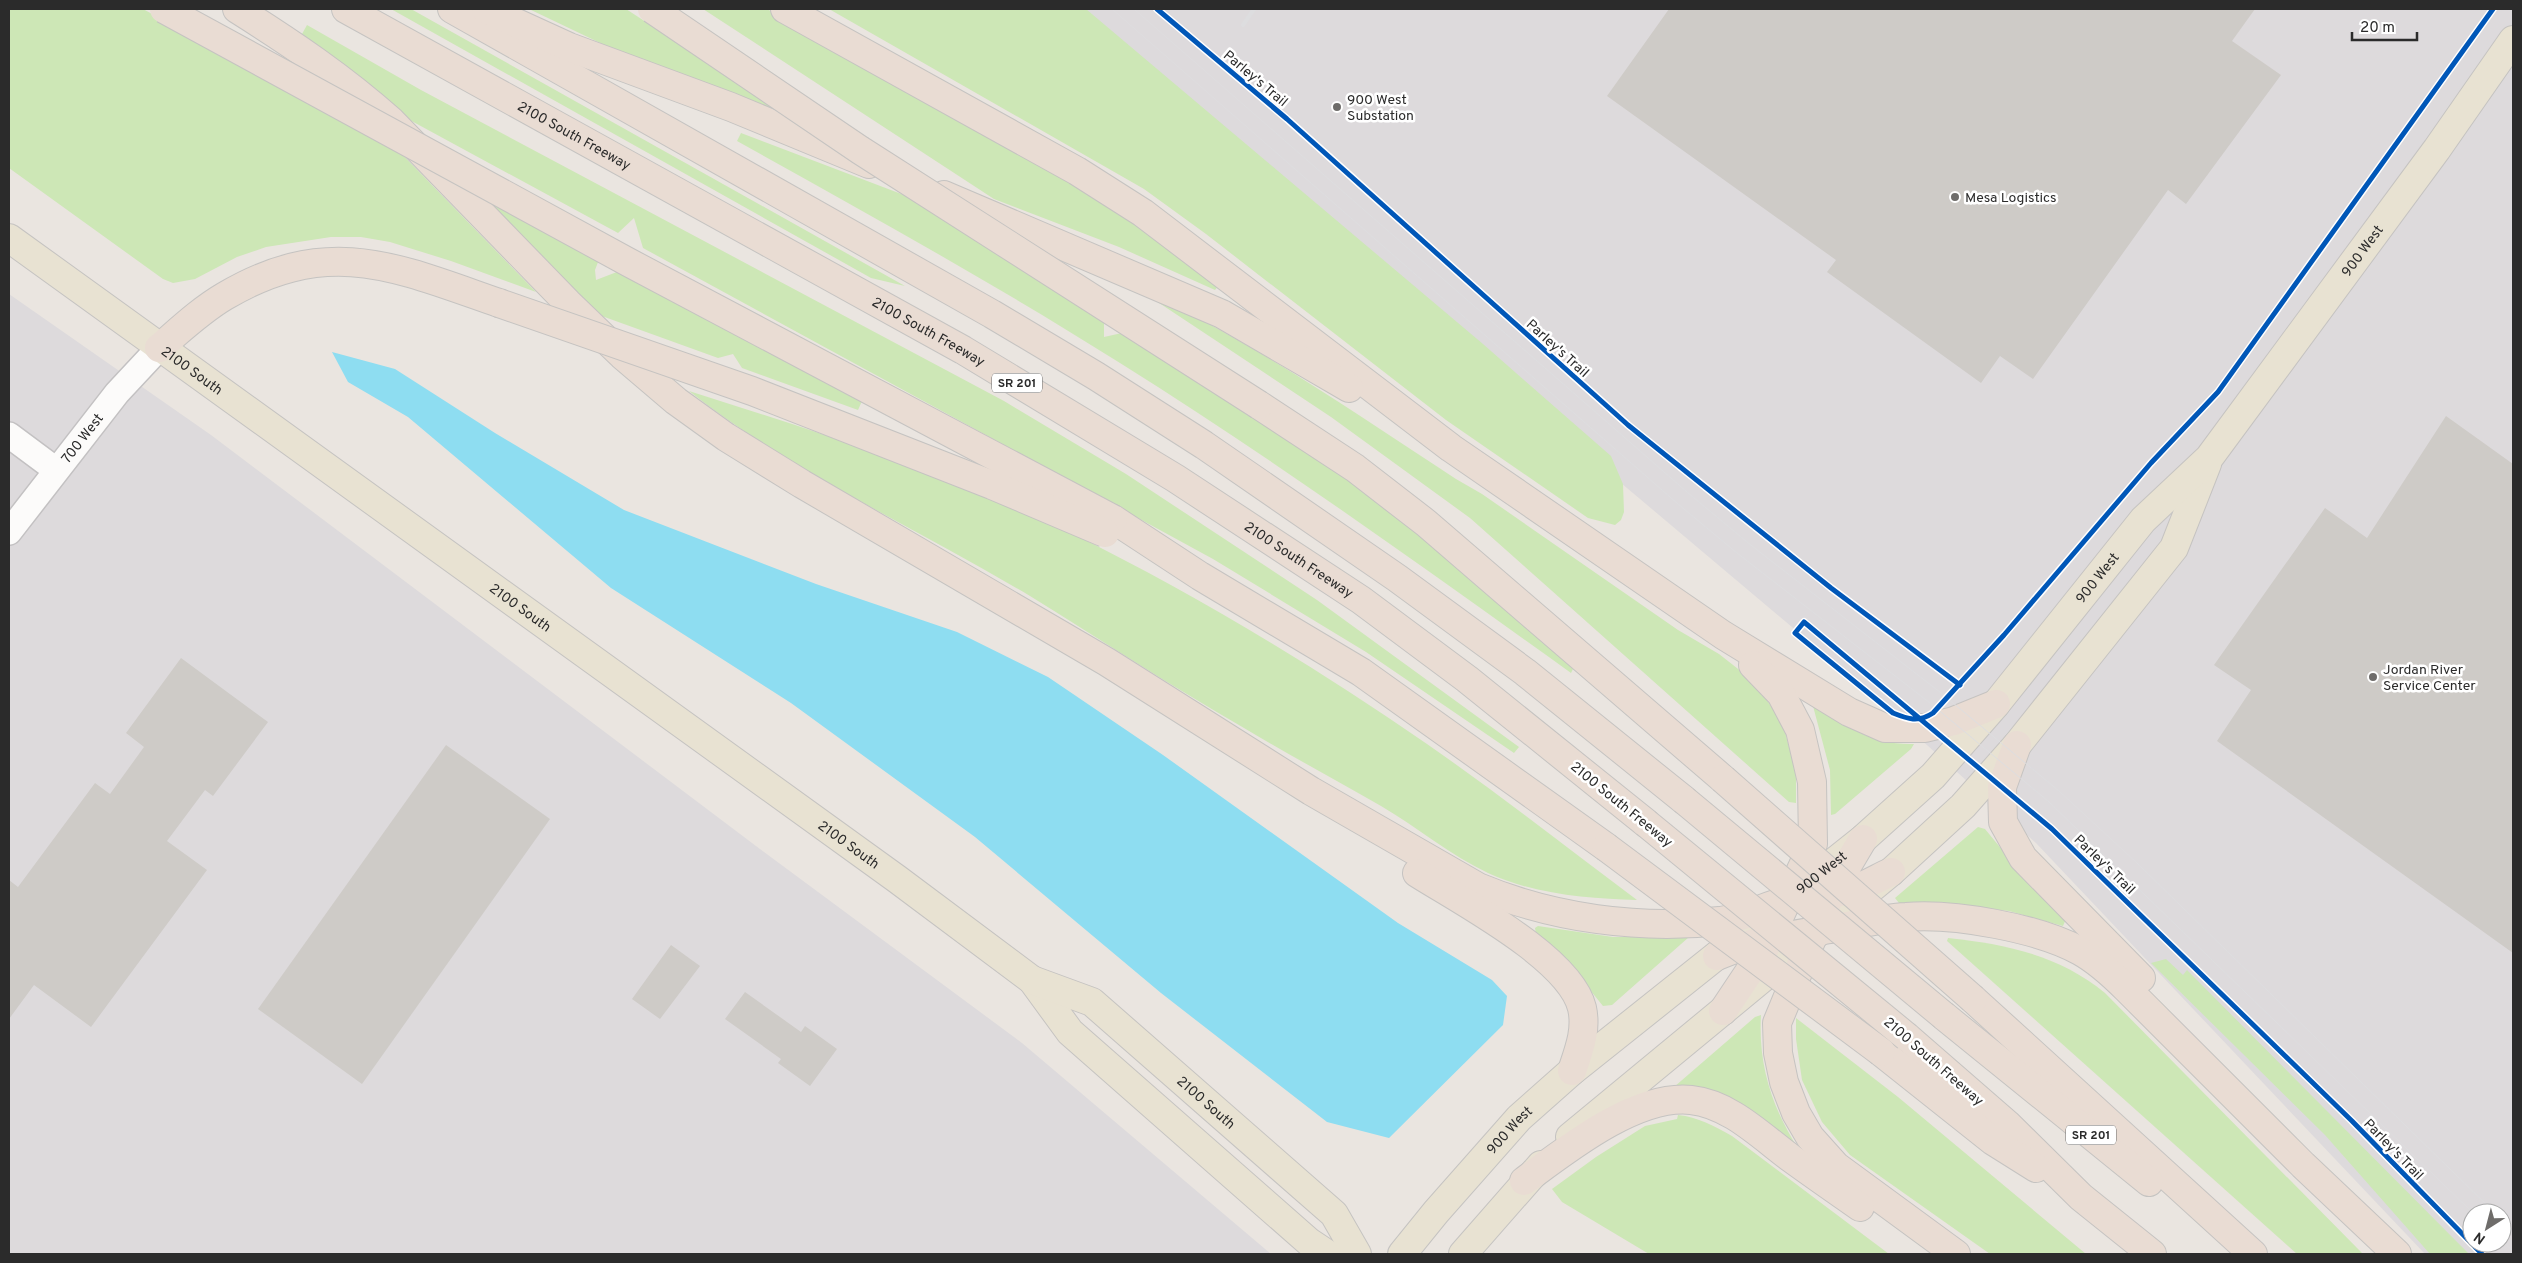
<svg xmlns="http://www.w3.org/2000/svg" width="2522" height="1263" font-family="Overpass,sans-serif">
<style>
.industrial{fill:#dddadc;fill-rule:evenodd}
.green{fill:#cde7b6}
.water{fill:#8eddf1}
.building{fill:#cecbc7}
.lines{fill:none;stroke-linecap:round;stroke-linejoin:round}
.minor-casing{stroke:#c3c1c2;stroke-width:28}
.major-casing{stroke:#c5c3c1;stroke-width:30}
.highway-casing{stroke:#c5c3c1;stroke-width:30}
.minor{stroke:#fcfbfa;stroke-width:25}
.major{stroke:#e8e2d2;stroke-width:28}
.highway{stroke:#e9dcd3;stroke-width:28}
.tram{stroke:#dddddf;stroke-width:1}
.rail{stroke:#dddddf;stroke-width:4}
.highway-bridge-casing{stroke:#c5c3c1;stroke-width:30;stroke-linecap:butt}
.highway-bridge{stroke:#e9dcd3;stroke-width:28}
.cycleway-casing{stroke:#fff;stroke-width:8}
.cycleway{stroke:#0057b8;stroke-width:5}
.poi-dot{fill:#6e6c6a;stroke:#fff;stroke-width:2}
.labels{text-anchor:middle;stroke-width:5;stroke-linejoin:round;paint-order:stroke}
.shield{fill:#fff;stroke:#6b6b6b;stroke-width:1}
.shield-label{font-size:12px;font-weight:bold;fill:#2b2b2b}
.street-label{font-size:14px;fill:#2b2b2b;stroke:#fff}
.poi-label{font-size:14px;fill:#2b2b2b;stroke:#fff;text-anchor:start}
</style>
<rect width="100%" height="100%" fill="#eae5e0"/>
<g class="industrial">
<path d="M1049 9H2513V1254H2425L2036 843 1849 675 1171 104ZM2472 1213H2502V1243H2472Z"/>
<polygon points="9,294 211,435 752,843 1022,1043 1271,1254 9,1254"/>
</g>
<g class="green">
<polygon points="9,9 143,9 395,147 536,292 451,261 390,242 361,237 331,237 266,247 237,257 195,279 173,283 163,279 9,168"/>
<polygon points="391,9 411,9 905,286 871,278"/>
<polygon points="529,9 626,9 807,127 617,51"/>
<polygon points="703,9 767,9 1107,202 1220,284 1215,290 1119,247 994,199"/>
<polygon points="829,9 1086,9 1483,344 1611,456 1623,484 1624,512 1621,520 1615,525 1588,518 1446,420 1206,234 1144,189"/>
<polygon points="307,25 421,90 1004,401 1126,474 1317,600 1519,747 1514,753 1366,652 1213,559 643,248 634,218 618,233 406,118 342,65 302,34"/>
<path d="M741 133 925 203 1104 321V337L1122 333C1225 399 1330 463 1427 538 1478 578 1526 624 1573 669L1571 673C1423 567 1275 460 1120 363 995 284 866 213 737 141Z"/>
<polygon points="478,192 600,257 595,270 596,280 622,270 862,401 858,410 742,368 733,354 718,358 599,315"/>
<path d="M1132 285C1249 339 1349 409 1456 479L1482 494 1678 630 1719 654 1742 672 1764 696 1783 724 1796 774V803L1789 802 1470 518 1331 417Z"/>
<path d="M689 391C818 432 949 474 1071 533 1195 594 1314 666 1427 744 1499 794 1568 848 1637 900 1588 899 1533 894 1488 873 1450 855 1417 827 1381 806 1336 780 1289 755 1244 728 1171 686 1101 640 1030 596 916 528 793 473 689 391Z"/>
<path d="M1813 706H1819C1851 729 1872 745 1914 744L1911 749 1835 814 1831 815 1830 770Z"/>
<polygon points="1978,827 1985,829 2013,863 2066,919 2063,926 2009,911 1942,903 1899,903 1895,898"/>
<polygon points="1538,926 1613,937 1689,937 1612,1005 1603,1006 1565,959 1536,935 1535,928"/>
<path d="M1948 938C2005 944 2059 955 2105 993L2363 1254H2297L1947 941Z"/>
<polygon points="2166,959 2183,975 2187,970 2469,1254 2430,1254 2325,1135 2151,963"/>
<path d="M1761 1015C1758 1065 1772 1108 1799 1150L1674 1087 1755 1017Z"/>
<polygon points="1796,1018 1898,1097 2086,1254 1990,1254 1850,1155 1822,1122 1802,1080 1796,1039"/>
<path d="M1678 1115C1698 1117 1714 1126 1732 1136L1889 1254H1649L1562 1202 1552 1189 1596 1157 1645 1126 1677 1119Z"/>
</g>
<polygon class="water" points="332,352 395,369 495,433 624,510 816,584 957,632 1048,677 1163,755 1398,923 1492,980 1507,996 1503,1025 1389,1138 1327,1122 1161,993 975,837 791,703 611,588 408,417 348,382"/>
<g class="building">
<polygon points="1669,9 2255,9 2232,41 2281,75 2186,204 2168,190 2033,379 2000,356 1981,383 1827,272 1836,260 1607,96"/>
<polygon points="2446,416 2513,464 2513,953 2217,741 2251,690 2214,665 2325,508 2367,538"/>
<polygon points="181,658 268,722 213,796 205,790 167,841 207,870 91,1027 34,985 9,1019 9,880 18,887 95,783 110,794 144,747 126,733"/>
<polygon points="446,745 550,819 362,1084 258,1009"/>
<polygon points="671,945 700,966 660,1019 632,999"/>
<polygon points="745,992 801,1032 805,1026 837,1049 810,1086 778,1063 781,1059 725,1019"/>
</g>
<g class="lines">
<defs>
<g id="minor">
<polyline points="9,435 56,470"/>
<path id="s1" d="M9 532 117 393 159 348"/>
</g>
<g id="major">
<path id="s2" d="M9 238 897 879 1032 980 1070 1032 1309 1242 1327 1254"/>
<path id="s3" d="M1032 980 1092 1002 1334 1214 1357 1254"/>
<polyline points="1570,1137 1891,872 1963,806 2017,745 2174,548 2207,464"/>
<path id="s4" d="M1402 1254 1436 1212 1519 1118 1572 1071 1863 839 1933 776 1996 704 2143 520 2209 458 2437 149 2513 40"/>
<polyline points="1463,1254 1541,1165"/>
</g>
<g id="highway">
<path d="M237 9C291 43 343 78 391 121L568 303 622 355 676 401 726 437 802 484 1107 662 1311 791 1478 887C1552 918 1639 930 1720 921 1742 918 1764 907 1785 901 1808 896 1831 895 1853 889 1866 886 1879 877 1891 872"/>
<path id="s5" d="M346 9 963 350 1175 478 1361 600 1467 679 1646 823"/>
<polyline points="452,9 992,314 1096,376 1204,445 1397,578 1525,672 1684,800"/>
<polyline points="486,9 569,47 731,107 869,164"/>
<polyline points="785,9 1077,171 1143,213 1451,448 1723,635 1849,712 1885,728 1925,728 1954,721 1996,704"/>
<polyline points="944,195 1222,314 1349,388"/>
<path d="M159 348C180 330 201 310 225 296 329 235 395 267 499 303"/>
<polyline points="1259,405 1355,468 1426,523 1723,779"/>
<polyline points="1113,519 1200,576 1361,672 1606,847"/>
<polyline points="2017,745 2002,787 2003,822 2023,858 2141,978"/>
<polyline points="1863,839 1831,893 1777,1023 1778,1053 1784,1082 1796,1113 1810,1137 1836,1166 1956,1254"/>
<path d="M1417 873C1461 901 1570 958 1582 1008 1587 1030 1579 1050 1572 1071"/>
<path d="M1717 956C1753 940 1792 935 1831 929 1856 925 1881 918 1906 917 1954 913 2038 928 2080 951 2098 961 2113 975 2127 989L2303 1165 2397 1254"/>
<polyline points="1973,999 2253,1254"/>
<polyline points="1723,1011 1765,948 1813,844 1812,782 1800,730 1781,694 1753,665"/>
<polyline points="1944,1016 2149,1182"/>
<polyline points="1907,1037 2007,1124 2081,1197 2152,1254"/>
<polyline points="1881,1052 1993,1141 2036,1168"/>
<path d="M1524 1181C1566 1150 1636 1094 1691 1100 1730 1104 1762 1137 1792 1159 1814 1175 1837 1191 1860 1207"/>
</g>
</defs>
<use href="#minor" class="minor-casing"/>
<use href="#major" class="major-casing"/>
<use href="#highway" class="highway-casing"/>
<use href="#minor" class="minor"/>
<use href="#major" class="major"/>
<use href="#highway" class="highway"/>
<g class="tram">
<polyline points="1112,9 1678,504 1737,553 1930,703 2048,801 2473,1213"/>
<polyline points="1134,9 1687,492 1747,542 1941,693 2059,791 2137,863 2495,1213"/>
<polyline points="2502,1220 2513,1231"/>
<polyline points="2502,1241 2513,1251"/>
</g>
<polyline class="rail" points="1243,25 1254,9"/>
<defs>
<g id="highway-bridge">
<polyline points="164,9 628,262 1113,519"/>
<polyline points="652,9 860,150 1259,405"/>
<polyline points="499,303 752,391 992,485 1105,533"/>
<polyline points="1723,779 1973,999"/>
<polyline points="1684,800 1944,1016"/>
<polyline points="1646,823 1907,1037"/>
<polyline points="1606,847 1881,1052"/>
</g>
</defs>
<use href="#highway-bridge" class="highway-bridge-casing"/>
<use href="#highway-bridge" class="highway-bridge"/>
<defs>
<g id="cycleway">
<polyline points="1157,9 1287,119 1628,425 1831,588 1960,685"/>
<path d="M2482 1254 2352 1121 2052 829 1804 622 1795 633 1893 713C1908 719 1918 723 1933 713L2004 635 2151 463 2218 392 2493 9"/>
</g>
</defs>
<use href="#cycleway" class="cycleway-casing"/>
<use href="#cycleway" class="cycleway"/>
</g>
<g class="poi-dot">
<circle cx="1337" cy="107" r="5"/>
<circle cx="1955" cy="197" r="5"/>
<circle cx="2373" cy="677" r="5"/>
</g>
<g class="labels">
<g class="shield">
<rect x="992" y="373.5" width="50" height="19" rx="4"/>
<rect x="2066" y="1125.5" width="50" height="19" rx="4"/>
</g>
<g class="shield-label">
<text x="1017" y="387">SR 201</text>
<text x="2091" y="1139">SR 201</text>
</g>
<g class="street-label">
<text transform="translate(1256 78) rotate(40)" y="5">Parley's Trail</text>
<text dy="5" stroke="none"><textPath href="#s5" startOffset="261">2100 South Freeway</textPath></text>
<text dy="5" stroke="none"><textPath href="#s4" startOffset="1396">900 West</textPath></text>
<text dy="5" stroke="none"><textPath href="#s5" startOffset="666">2100 South Freeway</textPath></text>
<text transform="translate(1558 348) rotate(42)" y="5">Parley's Trail</text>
<text dy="5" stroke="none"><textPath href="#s2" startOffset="226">2100 South</textPath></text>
<text dy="5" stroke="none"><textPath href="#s1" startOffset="119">700 West</textPath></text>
<text dy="5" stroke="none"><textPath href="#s5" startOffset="1101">2100 South Freeway</textPath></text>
<text dy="5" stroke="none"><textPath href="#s4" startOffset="974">900 West</textPath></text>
<text dy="5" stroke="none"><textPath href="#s2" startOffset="631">2100 South</textPath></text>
<text transform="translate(1622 804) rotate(39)" y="5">2100 South Freeway</text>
<text dy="5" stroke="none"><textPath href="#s2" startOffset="1036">2100 South</textPath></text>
<text transform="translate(2105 864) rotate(44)" y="5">Parley's Trail</text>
<text dy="5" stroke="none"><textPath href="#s4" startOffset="569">900 West</textPath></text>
<text transform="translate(1934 1061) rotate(41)" y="5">2100 South Freeway</text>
<text dy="5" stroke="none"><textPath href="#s3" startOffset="216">2100 South</textPath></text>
<text dy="5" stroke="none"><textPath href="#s4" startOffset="164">900 West</textPath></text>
<text transform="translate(2394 1149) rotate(46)" y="5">Parley's Trail</text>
</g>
<g class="poi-label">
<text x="1347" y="104">900 West<tspan x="1347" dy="16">Substation</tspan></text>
<text x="1965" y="202">Mesa Logistics</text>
<text x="2383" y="674">Jordan River<tspan x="2383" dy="16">Service Center</tspan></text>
</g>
</g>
<rect width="2522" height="1263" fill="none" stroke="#2b2b2b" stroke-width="20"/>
<g transform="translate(2487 1228) rotate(216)"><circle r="24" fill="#ffffff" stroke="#aaaaaa"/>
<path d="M0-4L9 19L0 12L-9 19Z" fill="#6e6c6a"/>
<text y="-8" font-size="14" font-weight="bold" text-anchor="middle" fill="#2b2b2b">N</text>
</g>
<path d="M2352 32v8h65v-8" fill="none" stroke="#2b2b2b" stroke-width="2.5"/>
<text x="2360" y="32" font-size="15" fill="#2b2b2b" stroke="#ffffff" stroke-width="4" paint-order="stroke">20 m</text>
</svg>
